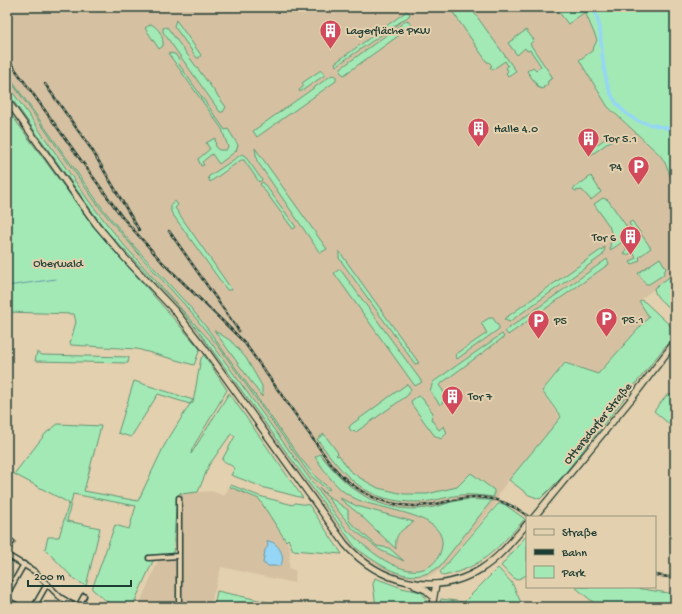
<svg xmlns="http://www.w3.org/2000/svg" width="682" height="614" font-family="'Gochi Hand',sans-serif">
<style>
.built{fill:#d5c1a1}
.green{fill:#a3e9b5;stroke:#619374}
.water{fill:#95d6f6;stroke:#6699a8}
.lines{fill:none;stroke-linecap:round;stroke-linejoin:round}
.stream{stroke:#6699a8;stroke-width:1}
.canal{stroke:#95d6f6;stroke-width:3.5}
.street-casing{stroke:#1f3d34;stroke-width:7}
.secondary-casing{stroke:#1f3d34;stroke-width:8}
.street{stroke:#e3d0ae;stroke-width:4}
.secondary{stroke:#e3d0ae;stroke-width:5.5}
.rail-casing{stroke:#1f3d34;stroke-width:2.5}
.rail{stroke:#e3d0ae;stroke-width:1;stroke-dasharray:3;stroke-linecap:butt}
.labels{text-anchor:middle;stroke-width:4;stroke-linejoin:round;paint-order:stroke}
.poi-label{font-size:12px;fill:#1f3d34;stroke:#e3d0ae;text-anchor:start}
.park-label{font-size:12px;fill:#26463a;stroke:#e3d0ae}
.street-label{font-size:12px;fill:#1f3d34;stroke:#e3d0ae}
</style>
<rect width="100%" height="100%" fill="#e3d0ae"/>
<filter id="ink" filterUnits="userSpaceOnUse"><feTurbulence type="fractalNoise" baseFrequency=".025" numOctaves="2"/><feDisplacementMap in="SourceGraphic" scale="8" xChannelSelector="R" yChannelSelector="G"/><feConvolveMatrix kernelMatrix="1 2 1 2 8 2 1 2 1" color-interpolation-filters="sRGB"/></filter>
<g filter="url(#ink)">
<g class="built">
<polygon points="7,7 555,7 568,24 585,12 597,40 592,51 579,60 608,107 660,156 669,170 675,198 675,273 638,301 649,316 598,374 565,362 541,391 560,418 500,491 497,502 445,565 437,572 427,577 407,578 393,574 373,565 347,541 207,346 178,310 98,222 7,95"/>
<polygon points="229,487 259,499 290,547 289,568 296,571 294,583 221,567 210,607 138,607 159,559 181,558 181,494 212,491 224,496"/>
</g>
<g class="green">
<polygon points="447,7 470,7 516,71 508,76 506,73 508,71 506,68 508,66 505,61 492,70 490,67 492,66 489,62 487,62 452,11"/>
<path d="M555 7H588L585 12 589 11 592 7H631L639 10 640 7H675V198C672 182 670 169 660 155L608 107 579 60 592 51 597 40 585 12 568 24Z"/>
<polygon points="407,11 410,14 409,16 336,66 335,63"/>
<polygon points="176,20 201,55 199,58 197,58 174,26"/>
<polygon points="407,20 412,26 344,75 340,72 341,68"/>
<path d="M151 24C159 28 164 37 163 46L159 49 145 28Z"/>
<polygon points="167,27 226,107 223,112 220,112 163,32 163,28"/>
<polygon points="526,30 534,40 530,44 553,78 548,81 547,86 544,86 543,89 539,88 527,71 533,67 536,70 541,66 530,50 527,51 525,48 517,55 508,43"/>
<polygon points="168,53 175,54 180,61 178,63 225,130 228,129 238,145 236,151 219,164 212,154 202,162 204,165 201,166 198,159 210,149 206,143 215,138 216,148 219,150 226,150 228,147 222,129"/>
<polygon points="321,70 325,75 300,92 299,90 304,86 302,83"/>
<polygon points="7,74 103,209 132,244 191,308 210,332 301,459 316,477 330,489 328,490 311,476 219,347 185,305 143,259 100,208 7,76"/>
<polygon points="332,75 336,76 336,81 257,137 253,131"/>
<path d="M7 84 91 204 123 244 210 341 346 529C364 546 403 583 430 566 437 561 441 554 442 545 445 512 376 510 354 498 336 489 327 474 315 457L320 454C349 491 379 514 428 508 440 507 450 501 461 500 471 499 482 500 492 500L440 566C411 589 381 566 356 548L199 332 175 303 107 232 7 92Z"/>
<polygon points="7,109 93,226 200,349 194,365 137,349 71,345 70,343 76,322 74,314 7,312"/>
<polygon points="609,136 612,140 591,155 581,140 583,139 591,149"/>
<polygon points="255,148 327,249 320,253 257,161"/>
<polygon points="242,154 245,156 262,180 259,182 244,160 241,160 210,182 208,177"/>
<polygon points="591,176 601,192 591,200 582,190 575,191 573,189"/>
<polygon points="263,182 296,227 293,229 260,184"/>
<path d="M603 198 608 200 627 227C629 240 620 244 610 250L611 232 609 226 594 204Z"/>
<polygon points="175,201 178,205 175,208 232,290 227,290 171,212 171,205"/>
<path d="M632 221 651 248 639 257 640 260 632 265 630 262 636 258 633 252 627 255 624 253 627 249 625 246C632 239 635 232 629 223Z"/>
<polygon points="605,247 603,255 509,322 504,319"/>
<polygon points="339,251 419,363 415,364 339,258"/>
<polygon points="660,258 666,268 663,275 649,284 646,284 638,273"/>
<polygon points="607,259 609,264 508,335 505,331"/>
<polygon points="340,269 422,382 415,386 334,273"/>
<path d="M675 273V312C667 305 655 299 654 288Z"/>
<polygon points="641,300 645,302 675,330 675,334 562,477 540,499 529,495 509,480 561,417 542,391 565,363 598,374 649,317 639,301"/>
<polygon points="489,318 493,318 499,327 499,329 457,359 455,355 487,333 481,323"/>
<polygon points="214,330 231,341 246,358 262,386 262,397"/>
<polygon points="502,334 504,337 439,385 447,397 440,405 430,391 433,382"/>
<polygon points="37,352 42,355 129,357 128,363 35,361"/>
<path d="M204 355 227 390 192 449 191 454 229 393 303 498 265 488 231 475 235 468 222 460 235 436 231 434 209 465 198 492 181 494V492L177 496 173 555H152L153 561 132 607C110 607 109 603 92 589L115 525 129 529 136 506 73 494 67 521 100 528 86 586 74 579 45 549 48 537H59L69 503 14 474 46 433 58 424 101 426 84 491 138 501 164 446 190 404 158 394 131 437 118 433 134 381 193 400 190 404 193 403 201 358Z"/>
<polygon points="407,384 411,389 408,395 356,432 351,431 349,427 352,424"/>
<polygon points="668,394 669,396 671,394 675,397 675,429 654,411"/>
<polygon points="418,396 422,398 433,413 431,419 439,430 444,426 447,433 441,439 434,435 412,405 411,401"/>
<path d="M324 434 338 453 336 455 337 456 339 455 349 470 360 478 378 488 404 494H427L457 487 471 473 494 490V497C483 496 471 494 460 495 446 497 432 502 418 502 366 503 345 477 317 439Z"/>
<polygon points="231,485 259,496 293,505 295,503 309,505 342,554 293,550 288,539 286,541 259,499 230,487"/>
<polygon points="319,487 328,496 348,510 348,518 350,522 377,546 389,548 404,561 380,550 353,529"/>
<path d="M338 497 357 506 414 522C402 530 394 533 396 549L359 514Z"/>
<path d="M498 504H504L525 519C497 548 484 567 443 576L440 572Z"/>
<polygon points="527,535 527,575 516,580 501,566"/>
<polygon points="498,568 512,583 523,607 439,607 441,599 464,602"/>
<polygon points="375,578 402,588 421,592 426,598 427,607 376,607 373,584"/>
<polygon points="575,587 629,587 675,594 675,607 599,607"/>
<polygon points="217,591 291,607 214,607"/>
</g>
<path class="water" d="M267 541C278 541 287 557 280 566H268L263 563 265 550 268 546Z"/>
<g class="lines">
<polyline class="stream" points="7,286 56,279"/>
<path class="canal" d="M592 7C599 17 600 31 601 42 604 73 605 103 636 120 647 125 663 126 675 130"/>
<defs>
<g id="street">
<polyline points="179,498 179,607"/>
<polyline points="7,550 12,542"/>
<polyline points="7,555 34,571 60,597 76,607"/>
<polyline points="149,558 178,556"/>
<polyline points="7,594 24,564"/>
<polyline points="7,604 9,601 20,607"/>
<polyline points="34,607 47,584"/>
<polyline points="78,607 84,596"/>
</g>
<g id="secondary">
<path d="M7 100 96 224 124 257 175 311 205 349 345 544C379 583 435 598 481 569 499 558 513 540 527 524"/>
<polyline points="534,517 633,397 675,342"/>
<polyline points="415,586 426,590 431,595"/>
<polyline points="432,607 436,584"/>
</g>
</defs>
<use href="#street" class="street-casing"/>
<use href="#secondary" class="secondary-casing"/>
<use href="#street" class="street"/>
<use href="#secondary" class="secondary"/>
<defs>
<g id="rail">
<path d="M7 58 122 217 163 263 244 342 330 463C354 493 388 510 428 505 438 504 448 501 458 499 484 493 508 501 529 517"/>
<polyline points="45,84 92,150 139,230"/>
<polyline points="169,231 239,331"/>
<polyline points="655,575 675,578"/>
</g>
</defs>
<use href="#rail" class="rail-casing"/>
<use href="#rail" class="rail"/>
</g>
</g>
<defs>
<symbol id="building-pin" viewBox="-11 -11 22 30"><path d="M0 17L-7.5 6A9.5 9.5 0 1 1 7.5 6Z" fill="#d1495b" stroke="#e3d0ae"/><path d="M-4-6H4V6H1V3H-1V6H-4ZM-2.5-4.3h1.7v1.8h-1.7ZM.8-4.3h1.7v1.8H.8ZM-2.5-1h1.7V.8h-1.7ZM.8-1h1.7V.8H.8Z" fill="#fff"/></symbol>
<symbol id="parking-pin" viewBox="-11 -11 22 30"><path d="M0 17L-7.5 6A9.5 9.5 0 1 1 7.5 6Z" fill="#d1495b" stroke="#e3d0ae"/><path d="M-3.5-5.5H1a3.5 3.5 0 0 1 0 7H-1V5.5H-3.5ZM-1-3.4V-.6H.8a1.4 1.4 0 0 0 0-2.8Z" fill="#fff"/></symbol>
</defs>
<g fill-rule="evenodd">
<use href="#building-pin" x="318" y="18" width="25" height="34"/>
<use href="#building-pin" x="466" y="116" width="25" height="34"/>
<use href="#building-pin" x="576" y="126" width="25" height="34"/>
<use href="#parking-pin" x="626" y="154" width="25" height="34"/>
<use href="#building-pin" x="618" y="224" width="25" height="34"/>
<use href="#parking-pin" x="594" y="306" width="25" height="34"/>
<use href="#parking-pin" x="526" y="308" width="25" height="34"/>
<use href="#building-pin" x="440" y="384" width="25" height="34"/>
</g>
<g class="labels">
<g class="poi-label">
<text x="346" y="34">Lagerfläche PKW</text>
<text x="494" y="132">Halle 4.0</text>
<text x="604" y="142">Tor 5.1</text>
<text x="622" y="170" text-anchor="end">P4</text>
<text x="616" y="241" text-anchor="end">Tor 6</text>
<text x="622" y="323">P5.1</text>
<text x="554" y="324">P5</text>
<text x="468" y="400">Tor 7</text>
</g>
<g class="park-label">
<text x="58" y="267">Oberwald</text>
</g>
<g class="street-label">
<text transform="translate(597 423) rotate(-51)" y="4">Ottersdorfer Straße</text>
</g>
</g>
<rect width="682" height="614" fill="none" stroke="#e3d0ae" stroke-width="24"/>
<rect x="12" y="12" width="658" height="590" fill="none" stroke="#1f3d34" stroke-width="1.5" filter="url(#ink)"/>
<rect x="526" y="516" width="130" height="72" fill="#e3d0ae" stroke="#95957d"/>
<rect x="534" y="529" width="20" height="6" fill="#e3d0ae" stroke="#95957d"/>
<text x="562" y="536" font-size="12" fill="#1f3d34">Straße</text>
<rect x="534" y="549" width="20" height="6" fill="#1f3d34" stroke="#95957d"/>
<text x="562" y="556" font-size="12" fill="#1f3d34">Bahn</text>
<rect x="534" y="566" width="20" height="12" fill="#a3e9b5" stroke="#95957d"/>
<text x="562" y="576" font-size="12" fill="#1f3d34">Park</text>
<path d="M28 580v6h103v-6" fill="none" stroke="#1f3d34" stroke-width="2"/>
<text x="34" y="580" font-size="12" fill="#1f3d34" stroke="#e3d0ae" stroke-width="3" paint-order="stroke">200 m</text>
</svg>
